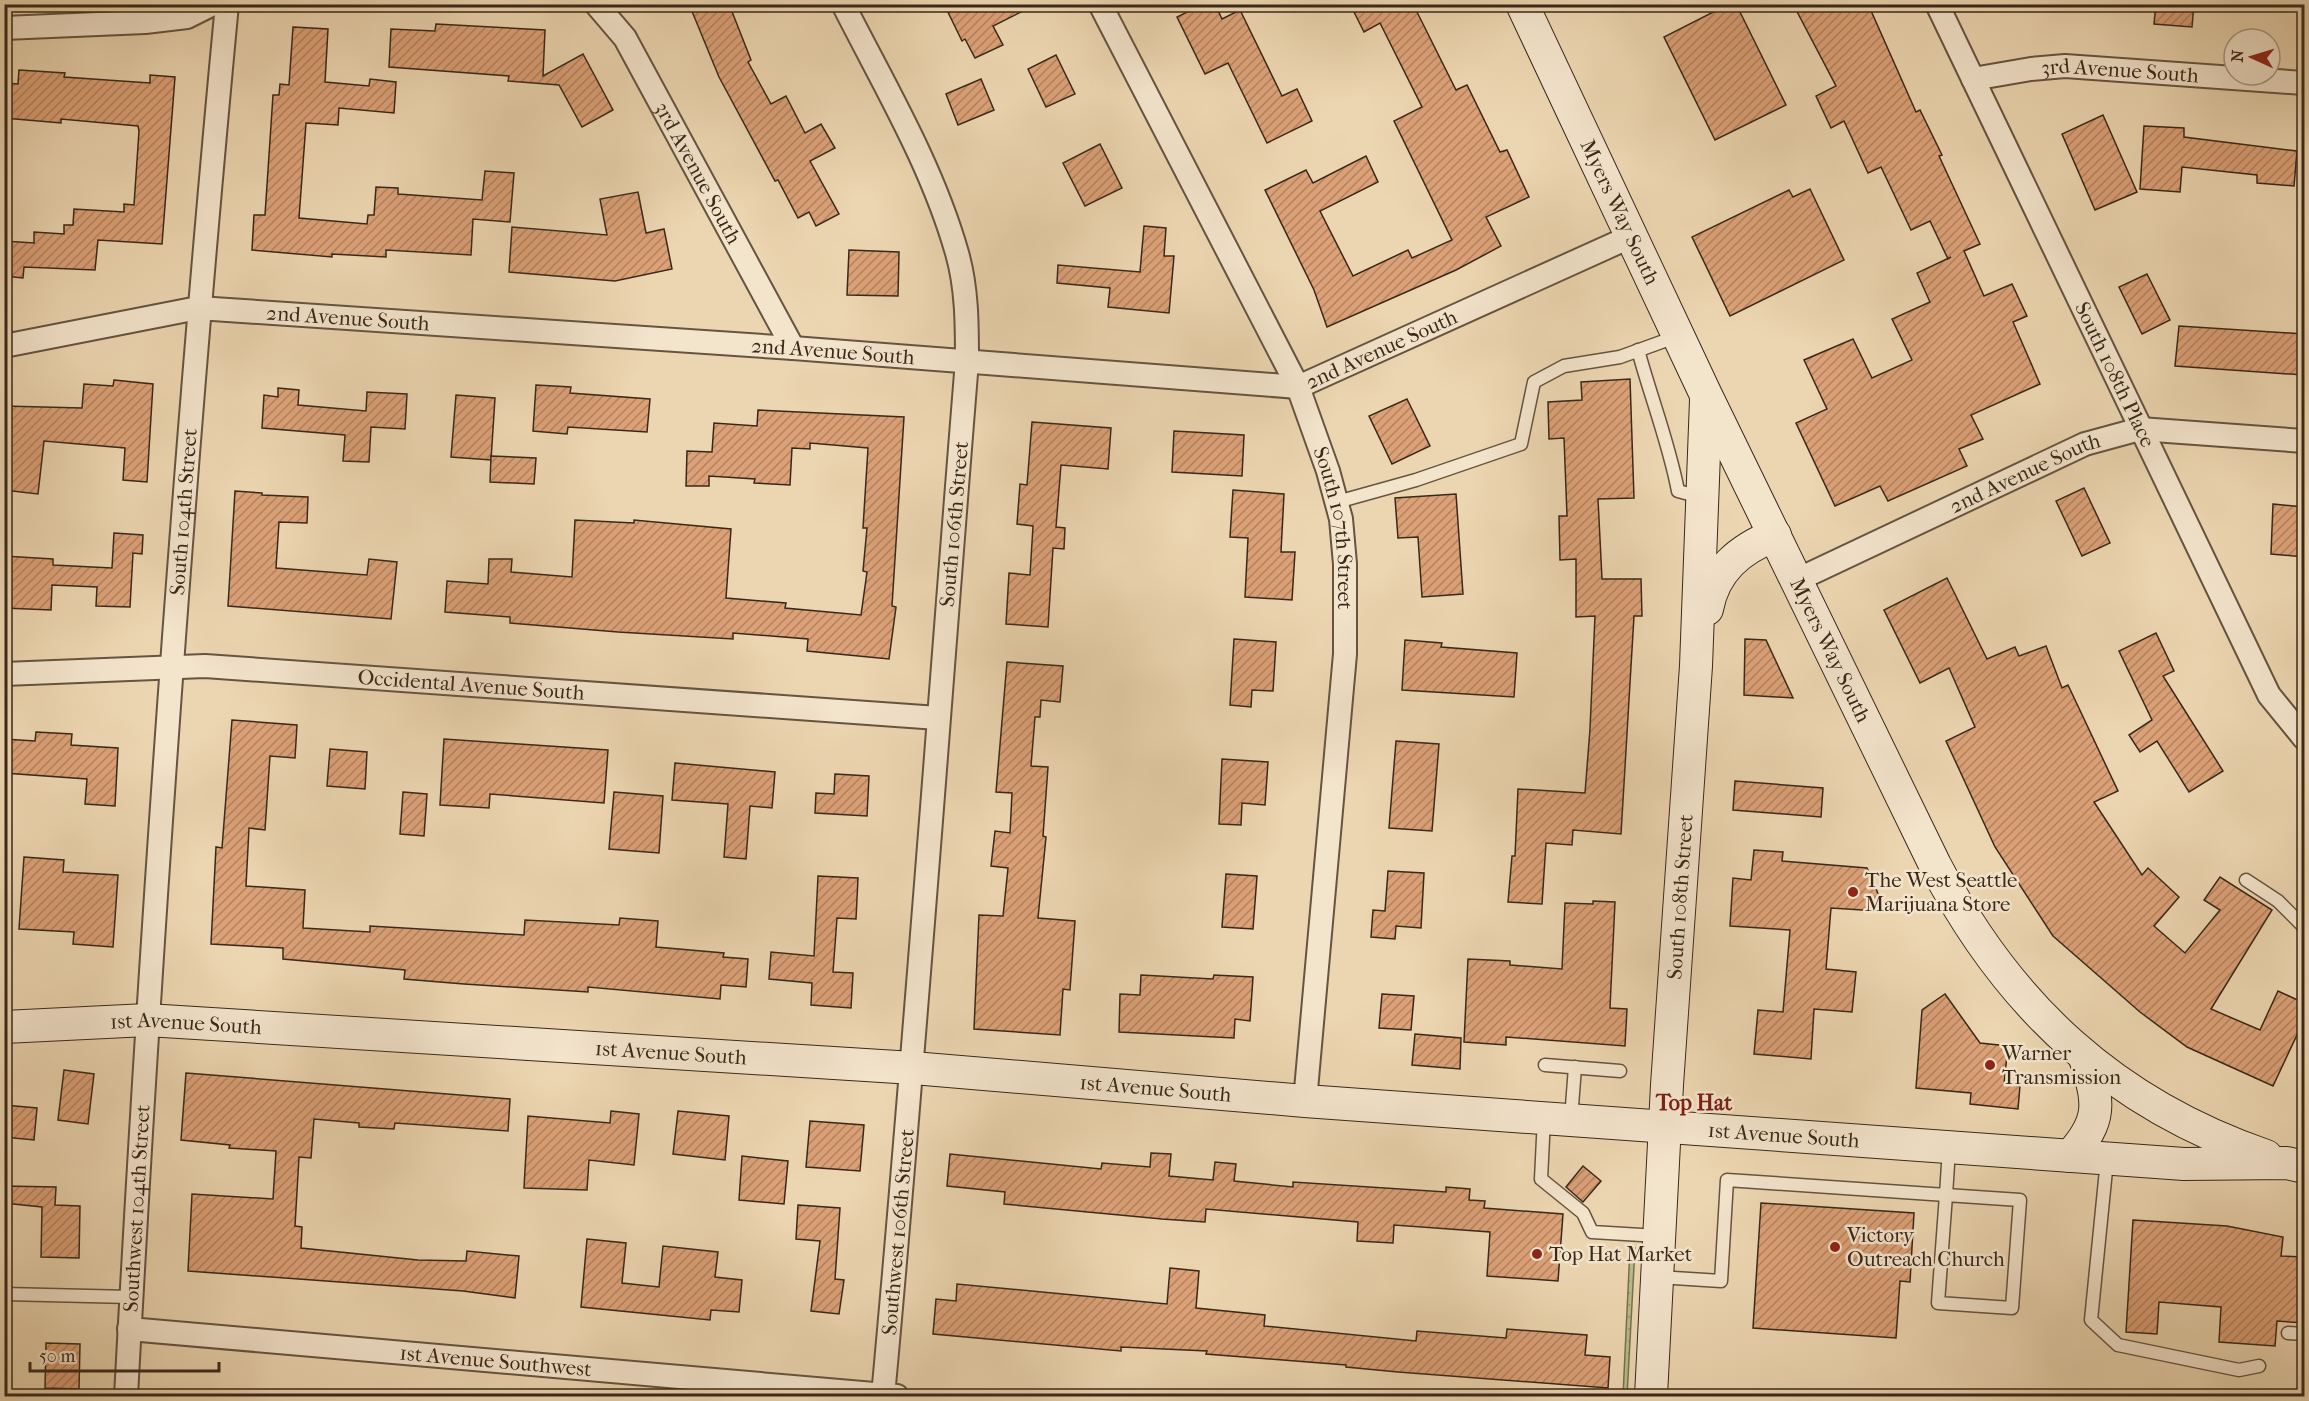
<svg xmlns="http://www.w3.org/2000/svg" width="2309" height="1401" font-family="'IM FELL French Canon',serif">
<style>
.grass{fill:url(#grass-dots);stroke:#787252;stroke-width:1.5}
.building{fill:url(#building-hatch);stroke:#39281a;stroke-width:1.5}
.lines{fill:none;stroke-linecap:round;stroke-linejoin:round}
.lane-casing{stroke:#665440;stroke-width:15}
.street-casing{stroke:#665440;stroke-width:26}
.secondary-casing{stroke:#39281a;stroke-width:34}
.lane{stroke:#f3e4cc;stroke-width:12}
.street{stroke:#f3e4cc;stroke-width:22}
.secondary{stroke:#f3e4cc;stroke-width:32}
.poi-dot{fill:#8f2418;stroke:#f3e4cc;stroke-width:2}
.labels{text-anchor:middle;stroke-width:5;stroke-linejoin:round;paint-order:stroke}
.street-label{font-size:21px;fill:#39281a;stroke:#f3e4cc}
.poi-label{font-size:21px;fill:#39281a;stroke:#f3e4cc;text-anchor:start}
.neighbourhood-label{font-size:22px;font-weight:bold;fill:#7a1f14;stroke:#f3e4cc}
</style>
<defs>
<pattern id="grass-dots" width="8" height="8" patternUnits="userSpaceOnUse" patternTransform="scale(1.5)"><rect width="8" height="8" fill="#b8bd8b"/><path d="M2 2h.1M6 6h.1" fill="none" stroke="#9fa277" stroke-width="1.8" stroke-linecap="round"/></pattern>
<pattern id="building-hatch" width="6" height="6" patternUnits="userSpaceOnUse" patternTransform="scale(1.5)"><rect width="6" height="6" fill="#dca177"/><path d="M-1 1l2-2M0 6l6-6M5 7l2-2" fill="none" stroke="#b38361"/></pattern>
</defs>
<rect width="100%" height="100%" fill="#ecd6b1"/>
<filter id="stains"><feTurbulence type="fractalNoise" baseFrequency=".00333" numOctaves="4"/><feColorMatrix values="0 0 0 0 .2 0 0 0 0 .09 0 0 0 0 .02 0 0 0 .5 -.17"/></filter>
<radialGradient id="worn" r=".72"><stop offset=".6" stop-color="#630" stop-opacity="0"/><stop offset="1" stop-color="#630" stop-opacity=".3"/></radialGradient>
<polygon class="grass" points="1630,1248 1635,1248 1627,1396 1623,1396"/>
<g class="building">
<polygon points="689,4 729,4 751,60 748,62 771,104 786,96 805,133 821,124 835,148 810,161 839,214 816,226 809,212 798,218 778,180 775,181 719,77"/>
<polygon points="944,4 1037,4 993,26 1003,45 975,58 965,39 962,41"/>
<polygon points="1203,4 1215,4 1222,19 1240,10 1282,96 1297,89 1312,121 1267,143 1228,63 1205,74 1177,17"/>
<polygon points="1350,4 1416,4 1414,6 1456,90 1467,85 1500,152 1507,150 1529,197 1486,217 1501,246 1456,270 1327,327 1314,290 1265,190 1306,170 1313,183 1366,156 1378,182 1320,211 1353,276 1408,250 1412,258 1452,240 1394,121 1422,107 1380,23 1364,32"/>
<polygon points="1729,4 1736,4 1786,105 1715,140 1664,37"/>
<polygon points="1793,4 1868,4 1916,112 1920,110 1942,155 1939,156 1980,244 1964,251 1984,296 2012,284 2027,316 2013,322 2040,384 1971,415 1983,439 1959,449 1967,466 1888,501 1880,486 1835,506 1796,423 1827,409 1804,360 1853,339 1872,378 1912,360 1892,319 1930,302 1917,273 1951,257 1948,259 1930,221 1911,230 1881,167 1868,173 1844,121 1831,128 1816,96 1836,86"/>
<polygon points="2156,4 2194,4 2192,27 2154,24"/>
<polygon points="436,24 545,30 543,76 583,54 613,110 582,127 559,85 508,81 509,76 389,67 391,29 435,31"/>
<polygon points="293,27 328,29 325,82 369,86 370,79 396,82 394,113 339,108 338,125 306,123 299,218 367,224 368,215 374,215 376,187 398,188 398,194 482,200 485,171 514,173 510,222 473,219 471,255 386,250 386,257 332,254 332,257 252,250 254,215 265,215 273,95 279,95 280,84 289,85"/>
<polygon points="1056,55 1075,94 1046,107 1028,69"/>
<polygon points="19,70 65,73 64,77 150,83 150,75 175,77 162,244 98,240 95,270 24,267 23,278 4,276 4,241 34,243 34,232 64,234 64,225 73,225 74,209 124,212 124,204 134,205 139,131 138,126 61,119 61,123 4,118 4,83 18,84"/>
<polygon points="981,79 994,110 958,125 946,94"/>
<polygon points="2103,115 2137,192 2095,210 2062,134"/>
<polygon points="2144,126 2184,128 2184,137 2297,151 2294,186 2257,183 2257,175 2182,167 2180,192 2140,189"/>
<polygon points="1100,144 1122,188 1085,206 1063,163"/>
<polygon points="1810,189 1844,260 1730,316 1692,237 1789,190 1793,197"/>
<polygon points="638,192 646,233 664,229 672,269 615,281 509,272 512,227 607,235 600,199"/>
<polygon points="1144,226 1166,228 1164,256 1174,256 1169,313 1108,307 1110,288 1057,283 1058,265 1140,272"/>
<polygon points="849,250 899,252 898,296 847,295"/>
<polygon points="2147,274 2170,320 2142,334 2119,287"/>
<polygon points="2179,326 2304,334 2304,375 2175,366"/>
<polygon points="1630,379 1634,498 1598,499 1602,579 1641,579 1642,616 1634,616 1621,834 1573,830 1572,845 1546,843 1542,904 1508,902 1512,856 1515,856 1518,789 1585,793 1590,729 1595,616 1576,617 1576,559 1560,560 1559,516 1567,516 1564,438 1549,439 1548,402 1582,400 1581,382"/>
<polygon points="114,380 153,384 147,482 123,480 125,448 44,441 38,494 4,490 10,439 4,439 4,406 82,408 84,384 113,386"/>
<polygon points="536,385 571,387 570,393 650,399 647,432 568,427 567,434 533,431"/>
<polygon points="278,388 299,390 298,405 366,411 367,392 407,394 405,429 371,427 369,462 343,461 345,435 262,428 264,395 278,397"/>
<polygon points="456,395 495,398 491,460 451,457"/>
<polygon points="1407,399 1430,446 1392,464 1369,416"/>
<polygon points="758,410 904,417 892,606 896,607 889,659 807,651 808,639 733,633 733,639 618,632 510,623 510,617 445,612 447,581 488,584 489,559 512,559 511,572 572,577 575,520 634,523 634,520 731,529 726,598 786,603 785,608 861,615 867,572 863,571 867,528 863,528 868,448 810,443 810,449 792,448 790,485 754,483 755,479 709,476 709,486 686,486 687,451 712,452 714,423 757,426"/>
<polygon points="1032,422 1111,428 1108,469 1061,465 1056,527 1065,528 1064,549 1053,548 1048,627 1006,624 1009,573 1030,575 1033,526 1017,524 1020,484 1027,485"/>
<polygon points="1174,431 1244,435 1242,476 1172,472"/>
<polygon points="491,456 536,458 534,484 490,482"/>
<polygon points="2084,488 2110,543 2082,556 2056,501"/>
<polygon points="1233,490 1284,494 1281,552 1295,552 1292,600 1245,597 1248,538 1230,537"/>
<polygon points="235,491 262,493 262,495 308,497 307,523 279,522 276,568 367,575 369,559 397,562 391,619 228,606"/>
<polygon points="1456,494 1463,594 1422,597 1418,537 1398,538 1395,498"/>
<polygon points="2273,504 2304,507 2304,557 2271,554"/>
<polygon points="114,533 143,535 142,554 133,553 130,607 96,606 97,587 52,585 51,610 4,608 4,556 53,559 53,565 112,568"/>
<polygon points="1947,578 1987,659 2015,647 2019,656 2046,646 2062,688 2068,685 2118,791 2094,802 2142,875 2148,868 2179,897 2154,926 2185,953 2220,910 2204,900 2220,877 2272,910 2211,1009 2260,1030 2278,991 2304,1003 2304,1020 2273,1086 2187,1047 2140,1012 2053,936 1995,847 1946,741 1975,727 1949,668 1920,683 1884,610"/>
<polygon points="2156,633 2174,671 2163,676 2223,771 2189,792 2157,741 2140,752 2129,735 2152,720 2119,651"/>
<polygon points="1234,639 1276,642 1273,691 1252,690 1251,707 1230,705"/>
<polygon points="1745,639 1766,640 1793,698 1744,695"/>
<polygon points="1405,640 1442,643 1441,647 1517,653 1514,697 1402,690"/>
<polygon points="1007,662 1063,666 1060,702 1041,700 1040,717 1035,717 1031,766 1048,767 1043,836 1046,837 1038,918 1075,921 1070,990 1063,989 1060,1035 974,1029 979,915 1003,916 1008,868 991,866 995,831 1010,833 1012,793 996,792"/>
<polygon points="232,720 297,725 295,758 270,756 265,830 249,828 246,886 305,890 303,928 370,932 370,926 524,935 525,920 619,925 620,918 658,921 656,947 724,953 723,957 748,959 746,987 721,985 720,999 588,987 588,992 464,984 404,979 405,970 283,959 283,948 211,944 216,847 222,848"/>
<polygon points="36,732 72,734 71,745 118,748 115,806 85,804 87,779 4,773 4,739 35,741"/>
<polygon points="444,739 608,750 604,803 490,794 489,808 440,805"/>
<polygon points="1396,741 1439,744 1432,831 1389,828"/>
<polygon points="330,749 367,752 365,789 327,786"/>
<polygon points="1222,759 1268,762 1265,805 1242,803 1241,825 1219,824"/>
<polygon points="675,763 775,772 772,808 750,806 746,859 724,857 728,804 672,800"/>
<polygon points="835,774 869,776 867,816 815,813 816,793 834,794"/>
<polygon points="1735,781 1823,788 1821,817 1733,810"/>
<polygon points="403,792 427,794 424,836 400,834"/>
<polygon points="614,792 663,796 659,853 609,849"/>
<polygon points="1754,850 1783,852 1782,861 1867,868 1879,896 1878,911 1831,908 1826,969 1856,972 1852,1012 1814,1009 1811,1059 1754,1054 1758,1010 1783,1012 1790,930 1730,926 1733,878 1751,880"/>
<polygon points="24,857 64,860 63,872 118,875 113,947 73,944 74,932 19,929"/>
<polygon points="1388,871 1424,873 1421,928 1396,926 1395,939 1371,937 1373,910 1385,911"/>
<polygon points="1226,874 1257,876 1253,929 1222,927"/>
<polygon points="818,876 858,878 856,919 837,918 833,972 853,973 851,1008 811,1005 812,983 769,979 771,952 814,956"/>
<polygon points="1593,901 1615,902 1610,1008 1627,1009 1625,1046 1506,1037 1506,1045 1464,1042 1468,959 1510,961 1510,965 1562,969 1565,903 1593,904"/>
<polygon points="1141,975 1213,979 1214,975 1253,977 1250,1021 1235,1019 1234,1038 1119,1032 1120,994 1140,995"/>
<polygon points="1382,994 1414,996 1411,1030 1379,1028"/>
<polygon points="1945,994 1980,1043 2008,1046 2004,1084 2020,1086 2018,1109 1970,1104 1971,1093 1916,1088 1922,1010"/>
<polygon points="1415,1034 1461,1038 1460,1069 1412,1065"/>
<polygon points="64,1070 94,1074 88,1124 58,1120"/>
<polygon points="186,1073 510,1099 508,1131 395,1123 394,1129 359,1127 359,1123 314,1119 311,1158 299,1157 295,1226 302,1227 301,1248 418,1260 466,1261 467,1251 519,1256 515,1298 463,1291 188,1271 192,1194 273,1199 276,1151 229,1148 230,1145 181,1140"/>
<polygon points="4,1105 37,1108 34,1140 4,1137"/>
<polygon points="611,1111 639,1114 634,1165 589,1160 587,1190 524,1188 528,1116 610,1123"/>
<polygon points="678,1111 729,1116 725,1160 673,1154"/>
<polygon points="810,1121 864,1125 860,1171 806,1167"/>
<polygon points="1151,1153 1171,1154 1169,1176 1213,1180 1215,1162 1236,1164 1234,1181 1293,1187 1293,1182 1446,1192 1446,1187 1470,1189 1469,1200 1485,1201 1484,1208 1563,1214 1558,1281 1487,1276 1490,1232 1394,1225 1393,1243 1357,1241 1358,1222 1206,1209 1205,1222 1162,1219 1004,1204 1005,1192 947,1186 950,1154 1101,1169 1102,1163 1150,1167"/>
<polygon points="742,1156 788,1161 784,1204 739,1200"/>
<polygon points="1583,1166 1601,1181 1583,1202 1566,1187"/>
<polygon points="4,1186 56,1187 55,1205 80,1206 79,1258 41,1257 42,1207 4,1203"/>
<polygon points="1761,1203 1914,1213 1910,1282 1900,1281 1896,1338 1753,1328"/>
<polygon points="798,1205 840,1208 835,1279 844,1280 839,1314 811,1311 820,1241 796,1239"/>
<polygon points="2133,1220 2227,1226 2283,1237 2281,1256 2304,1257 2304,1323 2277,1321 2275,1346 2219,1342 2221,1307 2159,1302 2157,1334 2126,1332"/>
<polygon points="587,1239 626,1243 622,1283 659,1287 663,1246 718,1252 715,1277 742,1280 739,1312 711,1310 710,1320 581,1307"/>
<polygon points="1170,1268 1199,1271 1196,1308 1265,1315 1264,1326 1416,1341 1417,1331 1506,1338 1507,1329 1587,1335 1585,1355 1610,1357 1608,1388 1398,1372 1346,1367 1346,1365 1206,1354 1207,1351 1121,1347 1121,1351 933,1334 936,1299 956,1301 957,1284 1167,1304"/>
<polygon points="46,1343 80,1344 79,1389 45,1388"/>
</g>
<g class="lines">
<defs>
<g id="lane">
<polyline points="1620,4 1623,4"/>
<path d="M1638 350C1651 398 1669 443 1678 491L1700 497"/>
<polyline points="1337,502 1416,480 1521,444 1534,382 1564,366 1620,357 1678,336"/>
<polyline points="2246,880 2278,901 2304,927"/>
<polyline points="1545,1065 1620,1071"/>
<polyline points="1544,1118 1541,1179 1583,1213 1592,1232 1658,1236"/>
<polyline points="1571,1119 1575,1067"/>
<polyline points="2107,1160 2091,1320 2118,1345 2239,1370 2259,1366"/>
<polygon points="1946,1195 2020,1200 2012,1308 1938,1303"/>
<polyline points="1658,1277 1721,1281 1727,1180 1946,1195 1949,1149"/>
<polyline points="4,1294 131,1297"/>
<polyline points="2288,1333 2304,1334"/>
</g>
<g id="street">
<path id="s1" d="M596 4 625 38 793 348"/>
<path d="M843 4C884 85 932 165 957 253 967 288 967 324 967 361 939 706 915 1052 883 1396"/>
<path id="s2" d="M1100 4 1298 387 1328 471 1341 519 1345 564V654L1305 1101"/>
<path id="s3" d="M1937 4 2269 695 2304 738"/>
<polyline points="4,28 145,22 187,17 213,4"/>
<path id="s4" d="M1973 79 2031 69 2065 66 2304 83"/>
<path id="s5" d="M4 346 198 308 793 348 1298 387 1632 236"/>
<path id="s6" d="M1797 580 2085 444 2140 429 2304 441"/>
<path id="s7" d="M4 674 205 666 938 718"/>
<path id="s8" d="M129 1329 897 1396"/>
<path id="s9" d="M126 1396C151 932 183 468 227 4"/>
</g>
<g id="secondary">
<path id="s10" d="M1522 4 1706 395 1935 865C2009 1007 2114 1104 2266 1156"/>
<path d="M1707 609C1714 570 1740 549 1775 535"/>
<path id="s11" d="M4 1027 147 1020 913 1068 1305 1101 2184 1164 2287 1163 2304 1167"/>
<path d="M2070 1156C2103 1120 2099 1102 2085 1058"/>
<path id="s12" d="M1651 1396 1667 1085 1696 666 1706 400"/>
</g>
</defs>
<use href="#lane" class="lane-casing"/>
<use href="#street" class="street-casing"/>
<use href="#secondary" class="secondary-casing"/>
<use href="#lane" class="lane"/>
<use href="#street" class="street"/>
<use href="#secondary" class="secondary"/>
</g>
<g class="poi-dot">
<circle cx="1853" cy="892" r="6"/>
<circle cx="1990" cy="1065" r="6"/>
<circle cx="1835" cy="1247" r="6"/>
<circle cx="1537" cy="1254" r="6"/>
</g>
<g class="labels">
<g class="street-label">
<text dy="7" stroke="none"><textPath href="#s4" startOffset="148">3rd Avenue South</textPath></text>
<text dy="7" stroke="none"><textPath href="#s1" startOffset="198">3rd Avenue South</textPath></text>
<text dy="7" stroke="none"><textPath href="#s10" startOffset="230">Myers Way South</textPath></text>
<text dy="7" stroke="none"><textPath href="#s5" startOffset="348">2nd Avenue South</textPath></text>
<text dy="7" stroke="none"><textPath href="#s5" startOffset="1392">2nd Avenue South</textPath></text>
<text dy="7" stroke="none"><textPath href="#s5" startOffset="834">2nd Avenue South</textPath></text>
<text dy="7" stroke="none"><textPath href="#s3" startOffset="411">South 108th Place</textPath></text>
<text dy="7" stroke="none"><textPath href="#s6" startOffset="252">2nd Avenue South</textPath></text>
<text dy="7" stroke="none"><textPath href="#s9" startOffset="886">South 104th Street</textPath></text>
<text transform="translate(954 524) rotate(-85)" y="7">South 106th Street</text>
<text dy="7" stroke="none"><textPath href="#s2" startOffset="578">South 107th Street</textPath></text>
<text dy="7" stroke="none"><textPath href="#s10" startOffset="716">Myers Way South</textPath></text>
<text dy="7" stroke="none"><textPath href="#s7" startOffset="468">Occidental Avenue South</textPath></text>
<text dy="7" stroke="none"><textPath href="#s12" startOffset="500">South 108th Street</textPath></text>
<text dy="7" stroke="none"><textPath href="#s11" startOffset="182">1st Avenue South</textPath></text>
<text dy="7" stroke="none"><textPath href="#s11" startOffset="668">1st Avenue South</textPath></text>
<text dy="7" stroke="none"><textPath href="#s11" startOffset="1154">1st Avenue South</textPath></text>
<text dy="7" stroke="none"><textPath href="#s11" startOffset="1784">1st Avenue South</textPath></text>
<text dy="7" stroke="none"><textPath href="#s9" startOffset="188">Southwest 104th Street</textPath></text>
<text transform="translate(898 1232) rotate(-85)" y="7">Southwest 106th Street</text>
<text dy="7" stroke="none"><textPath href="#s8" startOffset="368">1st Avenue Southwest</textPath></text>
</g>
<g class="poi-label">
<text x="1865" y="887">The West Seattle<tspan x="1865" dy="24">Marijuana Store</tspan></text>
<text x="2002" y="1060">Warner<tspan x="2002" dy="24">Transmission</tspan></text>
<text x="1847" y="1242">Victory<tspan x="1847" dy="24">Outreach Church</tspan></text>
<text x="1549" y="1261">Top Hat Market</text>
</g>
<g class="neighbourhood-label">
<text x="1694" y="1110">Top Hat</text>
</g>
</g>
<rect width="2309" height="1401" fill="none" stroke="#ecd6b1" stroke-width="24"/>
<rect x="6" y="6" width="2297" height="1389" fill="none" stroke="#39281a" stroke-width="3"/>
<rect x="12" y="12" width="2285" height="1377" fill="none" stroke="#39281a" stroke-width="1.5"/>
<g transform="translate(2252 57) rotate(274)"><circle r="28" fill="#f3e4cc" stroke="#a99985" stroke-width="1.5"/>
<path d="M0-4.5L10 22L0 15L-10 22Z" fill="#8f2418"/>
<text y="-9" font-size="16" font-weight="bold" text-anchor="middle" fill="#39281a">N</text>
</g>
<path d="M30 1362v9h189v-9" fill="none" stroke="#39281a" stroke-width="3"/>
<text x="39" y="1362" font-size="18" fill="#39281a" stroke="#f3e4cc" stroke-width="4.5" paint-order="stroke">50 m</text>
<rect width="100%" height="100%" filter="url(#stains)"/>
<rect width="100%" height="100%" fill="url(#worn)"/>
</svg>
